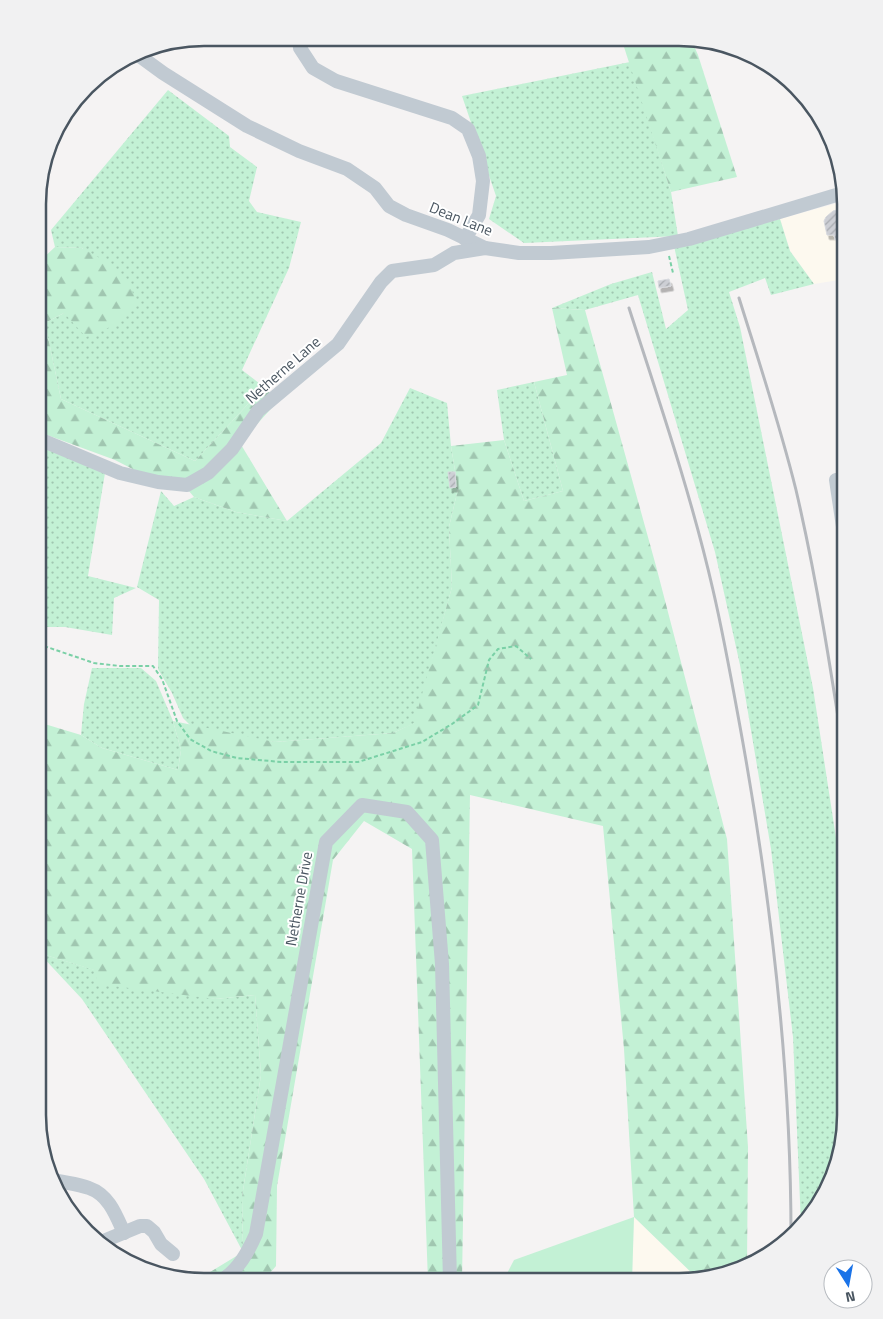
<svg xmlns="http://www.w3.org/2000/svg" width="883" height="1319" font-family="'Titillium Web',sans-serif">
<style>
.commercial{fill:#fdf9ef}
.grass{fill:url(#grass-dots)}
.forest{fill:url(#forest-firs)}
.green{fill:#c3f1d5}
.building{fill:url(#building-hatch);stroke:#d7d9de;filter:url(#shadow)}
.lines{fill:none;stroke-linecap:round;stroke-linejoin:round}
.path{stroke:#7ad0a6;stroke-width:2;stroke-dasharray:4 2.5;stroke-linecap:butt}
.minor{stroke:#c1cad2;stroke-width:14}
.rail{stroke:#b5b8bd;stroke-width:3}
.labels{text-anchor:middle;stroke-width:4;stroke-linejoin:round;paint-order:stroke}
.street-label{font-size:15px;fill:#4a5661;stroke:#fff}
.rim{fill:none;stroke:#4a5661;stroke-width:2.5}
</style>
<defs>
<pattern id="grass-dots" width="8" height="8" patternUnits="userSpaceOnUse" patternTransform="scale(1.25)"><rect width="8" height="8" fill="#c3f1d5"/><path d="M2 2h.1M6 6h.1" fill="none" stroke="#a0c6b0" stroke-width="1.8" stroke-linecap="round"/></pattern>
<pattern id="forest-firs" width="22" height="20" patternUnits="userSpaceOnUse" patternTransform="scale(1.25)"><rect width="22" height="20" fill="#c3f1d5"/><path d="M5 1l3.5 6h-7zM16 11l3.5 6h-7z" fill="#a0c6b0"/></pattern>
<pattern id="building-hatch" width="6" height="6" patternUnits="userSpaceOnUse" patternTransform="scale(1.25)"><rect width="6" height="6" fill="#cdcfd5"/><path d="M-1 1l2-2M0 6l6-6M5 7l2-2" fill="none" stroke="#a8abb0"/></pattern>
<filter id="shadow"><feDropShadow dx="2.5" dy="4.5" stdDeviation="0" flood-color="#0004"/></filter>
</defs>
<rect width="100%" height="100%" fill="#f5f3f3"/>
<g class="commercial">
<polygon points="845,201 845,279 814,284 790,251 780,219"/>
<polygon points="634,1217 697,1278 679,1281 632,1281"/>
</g>
<g class="grass">
<polygon points="630,62 671,192 678,236 524,243 489,219 496,196 462,96"/>
<polygon points="168,90 229,136 230,147 257,167 249,201 257,212 301,222 289,268 242,370 264,387 195,461 61,399 45,323 64,313 83,248 55,247 51,230"/>
<polygon points="780,219 790,251 814,284 771,295 765,278 729,292 740,327 813,688 840,864 845,957 845,1126 817,1208 801,1225 793,1037 771,849 740,665 715,552 638,295 585,310 552,308 611,284 652,272 666,329 688,310 674,246"/>
<polygon points="534,382 563,491 524,501 504,440 497,390"/>
<polygon points="410,388 447,403 451,446 458,489 449,527 452,587 415,723 393,733 275,742 197,732 183,718 172,693 158,669 159,600 137,587 161,491 174,506 194,497 236,512 287,521 381,443"/>
<polygon points="39,446 105,473 88,576 136,588 114,598 112,635 65,627 38,627"/>
<polygon points="92,668 141,668 156,681 173,721 181,750 178,770 102,748 81,735 84,704"/>
<polygon points="39,953 95,970 215,999 255,995 261,1075 242,1197 243,1252 204,1179 82,999"/>
</g>
<g class="forest">
<polygon points="651,39 691,39 698,55 737,177 671,192 624,47"/>
<polygon points="55,247 82,248 105,261 127,279 138,305 115,325 86,337 64,313 45,323 61,399 195,461 264,387 278,401 240,443 287,521 236,512 194,497 182,483 154,480 115,460 39,432 39,262"/>
<polygon points="552,308 585,310 656,566 727,839 748,1147 747,1266 743,1269 697,1278 634,1217 624,1049 603,826 470,795 462,1281 428,1281 412,849 364,821 333,860 277,1186 276,1266 264,1280 197,1280 243,1252 242,1197 261,1075 255,995 215,999 98,984 94,970 39,953 38,945 38,722 81,735 102,748 178,770 181,750 173,721 275,742 393,733 414,723 452,587 449,527 458,489 451,446 504,440 524,501 563,491 534,382 567,375"/>
</g>
<polygon class="green" points="634,1217 632,1281 503,1281 514,1260"/>
<g class="building">
<polygon points="845,208 845,234 835,240 834,235 827,235 824,221 826,217 833,211"/>
<polygon points="669,279 671,286 659,288 658,281"/>
<polygon points="448,472 455,472 456,487 450,488"/>
</g>
<g class="lines">
<g class="path">
<polyline points="669,256 673,273"/>
<polyline points="38,644 94,663 120,666 153,666 162,679 177,721 190,739 211,751 237,758 281,762 358,762 422,742 452,724 478,705 489,660 498,649 516,646 531,659"/>
</g>
<g class="minor">
<polyline points="299,38 300,48 313,68 336,81 452,118 468,129 479,156 483,181 479,215 465,239"/>
<polyline points="137,54 163,73 247,126 299,151 347,169 375,188 389,206 406,215 448,230 485,248 519,253 551,253 649,247 689,239 843,193"/>
<polyline points="39,439 120,473 158,482 187,485 208,473 232,449 258,411 338,344 381,282 392,271 434,265 454,253 485,248"/>
<polyline points="836,480 845,540"/>
<path d="M50 1179C63 1183 76 1183 89 1188 109 1195 116 1215 124 1233"/>
<polyline points="106,1240 140,1226 147,1226 154,1232 161,1244 173,1254"/>
<path d="M222 1280C239 1269 248 1252 256 1234L326 842 362 805 407 812 432 840 442 964 450 1281"/>
</g>
<g class="rail">
<path d="M739 298C759 362 780 425 796 490 817 580 831 671 845 762"/>
<path d="M629 308C659 401 691 494 713 590 723 633 731 677 739 721 770 890 791 1063 791 1236"/>
</g>
</g>
<g class="labels">
<g class="street-label">
<text transform="translate(461 219) rotate(22)" y="5">Dean Lane</text>
<text transform="translate(283 370) rotate(-41)" y="5">Netherne Lane</text>
<text transform="translate(299 899) rotate(-80)" y="5">Netherne Drive</text>
</g>
</g>
<path d="M0 0H883V1319H0ZM204 46H679A158 158 0 0 1 837 204V1115A158 158 0 0 1 679 1273H204A158 158 0 0 1 46 1115V204A158 158 0 0 1 204 46Z" fill="#f1f1f2" fill-rule="evenodd"/>
<path class="rim" d="M204 46H679A158 158 0 0 1 837 204V1115A158 158 0 0 1 679 1273H204A158 158 0 0 1 46 1115V204A158 158 0 0 1 204 46Z"/>
<g transform="translate(848 1284) rotate(169)"><circle r="24" fill="#ffffff" stroke="#b7bbc0"/>
<path d="M0-4L9 19L0 12L-9 19Z" fill="#1a73e8"/>
<text y="-8" font-size="14" font-weight="bold" text-anchor="middle" fill="#4a5661">N</text>
</g>
</svg>
